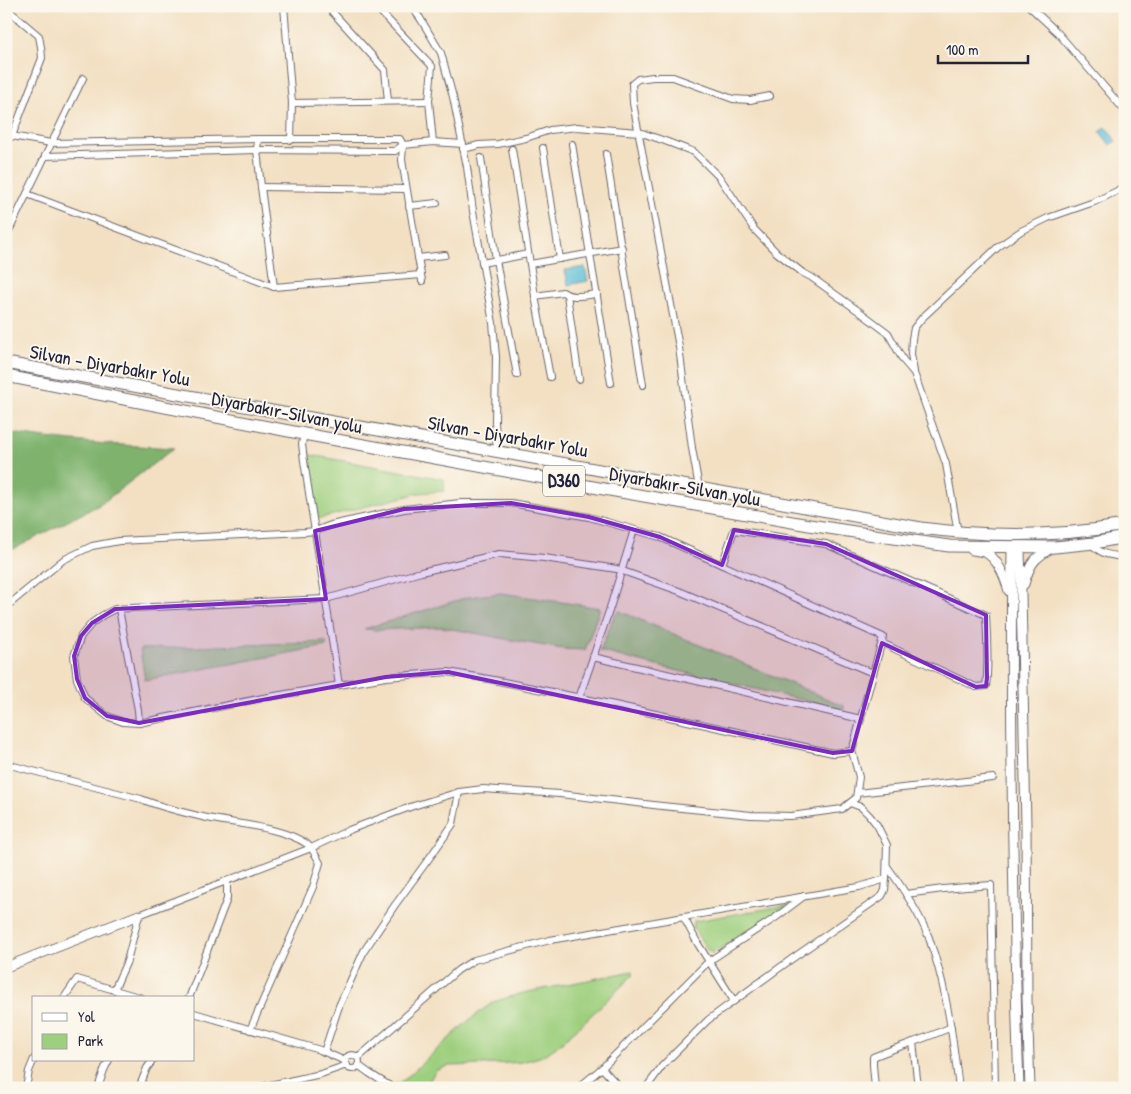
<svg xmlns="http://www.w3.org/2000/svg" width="1131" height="1094" font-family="'Patrick Hand',sans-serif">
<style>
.green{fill:#9ecf7e;stroke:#60785c}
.forest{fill:#7eb26d;stroke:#506a54}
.water{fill:#58bcd6;stroke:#3d6f88}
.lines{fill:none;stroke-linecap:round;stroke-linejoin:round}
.street-casing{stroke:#6b646b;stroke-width:8}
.secondary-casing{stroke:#6b646b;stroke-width:11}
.highway-casing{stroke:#6b646b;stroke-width:13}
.street{stroke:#fff;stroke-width:6}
.secondary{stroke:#fff;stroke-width:9}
.highway{stroke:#fff;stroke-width:11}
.marked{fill:#7b2cbf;fill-opacity:0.2;stroke:#7b2cbf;stroke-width:4;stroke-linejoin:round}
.labels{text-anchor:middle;stroke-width:4;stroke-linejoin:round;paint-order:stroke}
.shield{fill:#fbf7ec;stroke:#636270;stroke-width:1}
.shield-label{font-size:18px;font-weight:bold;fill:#22223b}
.street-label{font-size:19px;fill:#22223b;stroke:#fbf7ec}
</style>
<rect width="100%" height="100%" fill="#fbf7ec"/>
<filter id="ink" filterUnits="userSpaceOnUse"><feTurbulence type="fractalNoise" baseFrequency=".02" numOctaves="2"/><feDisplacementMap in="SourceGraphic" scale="10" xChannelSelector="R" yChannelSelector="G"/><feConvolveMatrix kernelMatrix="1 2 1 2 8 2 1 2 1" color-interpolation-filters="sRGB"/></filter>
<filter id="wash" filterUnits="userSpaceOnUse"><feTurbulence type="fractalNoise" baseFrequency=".0096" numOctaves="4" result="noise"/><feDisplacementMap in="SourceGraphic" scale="20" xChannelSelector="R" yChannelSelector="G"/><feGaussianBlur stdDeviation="1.12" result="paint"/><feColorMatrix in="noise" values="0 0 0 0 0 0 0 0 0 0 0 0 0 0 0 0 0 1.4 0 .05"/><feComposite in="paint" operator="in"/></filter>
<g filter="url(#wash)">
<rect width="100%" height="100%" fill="#f3e0c3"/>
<g class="green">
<polygon points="311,455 444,479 444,491 419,493 317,519 309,457"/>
<polygon points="501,593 600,608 585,650 563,649 506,639 442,627 376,630 364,629 468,597"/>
<polygon points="619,611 844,706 844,710 649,664 600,651 614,616"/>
<polygon points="325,642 327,644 326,646 145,680 140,649"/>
<polygon points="789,905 713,953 708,951 693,928 694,921"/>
<polygon points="633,971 633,975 582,1024 555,1048 540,1057 522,1062 482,1065 448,1066 435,1071 426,1088 401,1088 395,1084 404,1080 468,1021 493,1002 523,993"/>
</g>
<path class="forest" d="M6 432C62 442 118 445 174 448L101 504 6 553Z"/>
<g class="water">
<polygon points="1106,127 1116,141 1110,145 1100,132"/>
<polygon points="585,267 588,281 568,285 565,270"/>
</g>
</g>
<g filter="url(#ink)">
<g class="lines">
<defs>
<g id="street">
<polyline points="284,6 292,103 291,140"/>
<polyline points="327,6 385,70 388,101"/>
<polyline points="375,6 432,66 429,101 433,142"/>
<polyline points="411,6 420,18 441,53 453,97 467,167 473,211 493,323 496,357 495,422 497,452"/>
<polyline points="1029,6 1058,33 1125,111"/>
<polyline points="6,8 39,36 41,47 42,58 12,136 6,141"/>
<polyline points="292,103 429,101"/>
<polyline points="6,135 51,143 258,139 400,139 403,145 402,160 422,281"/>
<polyline points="258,139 257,150 261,187 274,287"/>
<polyline points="572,144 611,383"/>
<polyline points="543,148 560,259"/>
<polyline points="463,149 479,145 498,144 526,138 550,130 577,127 639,132 665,141 694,152 720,178 754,229 776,252 803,273 811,277 860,312 888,333 903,360 914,373 946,464 958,533"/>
<polyline points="512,149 535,296 550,377"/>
<polyline points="606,154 643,385"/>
<polyline points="45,156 257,150 395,151 403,145 433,142 463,144"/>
<polyline points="481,158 496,260 517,375"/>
<polyline points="261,187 406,189"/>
<polyline points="27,194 274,287 421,275"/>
<polyline points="409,206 437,203"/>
<polyline points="7,235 83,78"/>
<polyline points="418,258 445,255"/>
<polyline points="482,263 528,254"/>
<polyline points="530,264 622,248"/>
<polyline points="567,295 579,379"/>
<path d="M535 296 563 292C572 299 585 295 597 294"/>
<polyline points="914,372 911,354 912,339 914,328 922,318 998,247 1021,231 1048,218 1094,202 1117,191 1125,185"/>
<polyline points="304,434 302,444 304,461 339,685"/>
<polyline points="699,488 692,448 679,347 633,103 632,84 638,79 653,77 673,77 733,99 750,100 770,96"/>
<path d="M1090 543C1102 555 1108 555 1125 557"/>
<path d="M722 565 734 530 826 544 986 615C987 638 989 663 986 686L976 687 882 643"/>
<polyline points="6,607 63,560 92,546 119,541 305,532 315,531 331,525 404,509 461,503 511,503 589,517 660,537 883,637 852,751 859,777 856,798 842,809 791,816 751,815 662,806 560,794 483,789 459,792 413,806 349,830 311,848 139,915 127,961 114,990"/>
<polyline points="119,609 138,710 139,723"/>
<polyline points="593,657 861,719"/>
<polyline points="579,698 609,611 634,530"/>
<polyline points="852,751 833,753 610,704 494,680 448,672 386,677 263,698 139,723 123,722 107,716 85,698 77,679 74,656 81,636 92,623 103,615 115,609 131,608 326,599 421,572 499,554 544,558 617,569 679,591 873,673"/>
<path d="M6 764 141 799C163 808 185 813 207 818 236 824 282 827 307 844 313 849 316 856 320 863L313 887 250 1030"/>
<polyline points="857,793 993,778"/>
<path d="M887 866C902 887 916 908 926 931 930 938 931 946 934 953 948 997 953 1042 959 1088"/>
<polyline points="906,894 943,889 991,885 995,1088"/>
<polyline points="684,918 698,944 734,1001"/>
<polyline points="64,998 77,979 142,998"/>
<polyline points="189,998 227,899 227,881"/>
<polyline points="194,1013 320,1050 345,1061"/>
<polyline points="913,1042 918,1088"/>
<polyline points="324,1052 339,1006 364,951 395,905 433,853 453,824 459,792"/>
<circle cx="352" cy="1062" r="7"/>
<polyline points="358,1058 458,970 474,960 550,940 859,887 886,879"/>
<polyline points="358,1065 369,1073 393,1088"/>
<polyline points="602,1068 620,1088"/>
<polyline points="26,1088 29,1071 34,1059"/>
<polyline points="98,1088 104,1070 109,1060"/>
<polyline points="139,1088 147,1068 153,1060"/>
<polyline points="256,1088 321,1074 347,1065"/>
<polyline points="578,1088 602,1068 709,961 775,918 804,896"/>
<polyline points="646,1088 663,1065 708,1020 793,958 882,896 885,890 886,879 887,845 877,825 869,815 861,807 850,803"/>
<path d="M875 1088 873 1065V1057C899 1046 926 1039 951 1027"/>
</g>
<g id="secondary">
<path d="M1012 547C1010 727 1013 907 1019 1088"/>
<polyline points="1020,547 1026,825 1027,999 1030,1088"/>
<path d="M972 550C976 551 981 551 985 552 998 559 1005 577 1009 591"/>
<path d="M1024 584C1030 563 1034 558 1053 547"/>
<polyline points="6,967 139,915"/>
</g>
<g id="highway">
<path d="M6 363 921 528C988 537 1058 537 1125 525"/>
<polyline points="6,376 304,434 604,489 809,525 907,540 949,546 1055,547 1094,543 1125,537"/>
</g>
</defs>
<use href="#street" class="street-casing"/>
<use href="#secondary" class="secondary-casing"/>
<use href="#highway" class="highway-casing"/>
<use href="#street" class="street"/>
<use href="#secondary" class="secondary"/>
<use href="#highway" class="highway"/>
</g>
</g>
<path class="marked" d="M511 503 589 517 660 537 722 565 734 530 826 544 986 615 987 678 986 686 976 687 882 643 852 751 833 753 448 672 386 677 139 723 107 716 85 698 77 679 74 656 81 636 92 623 115 609 326 599 315 531 404 509Z"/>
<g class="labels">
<rect class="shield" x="543" y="465.5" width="42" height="31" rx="4"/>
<g class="shield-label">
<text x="564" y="487">D360</text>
</g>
<g class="street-label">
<text transform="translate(110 365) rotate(10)" y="7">Silvan - Diyarbakır Yolu</text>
<text transform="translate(287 412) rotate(11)" y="7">Diyarbakır-Silvan yolu</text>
<text transform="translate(508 436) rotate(10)" y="7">Silvan - Diyarbakır Yolu</text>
<text transform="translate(685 486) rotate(10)" y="7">Diyarbakır-Silvan yolu</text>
</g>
</g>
<rect width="1131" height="1094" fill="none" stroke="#fbf7ec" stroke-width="25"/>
<rect x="32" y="996" width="162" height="65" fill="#fbf7ec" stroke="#a4a2a5"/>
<rect x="42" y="1013" width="25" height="8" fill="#ffffff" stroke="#a4a2a5"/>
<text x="78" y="1022" font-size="15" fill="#22223b">Yol</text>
<rect x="42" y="1034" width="25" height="15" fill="#9ecf7e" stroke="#a4a2a5"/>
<text x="78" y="1046" font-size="15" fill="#22223b">Park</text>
<path d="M938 55v8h90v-8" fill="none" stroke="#22223b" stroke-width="2.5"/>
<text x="946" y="55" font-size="15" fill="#22223b" stroke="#fbf7ec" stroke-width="4" paint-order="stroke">100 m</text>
</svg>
